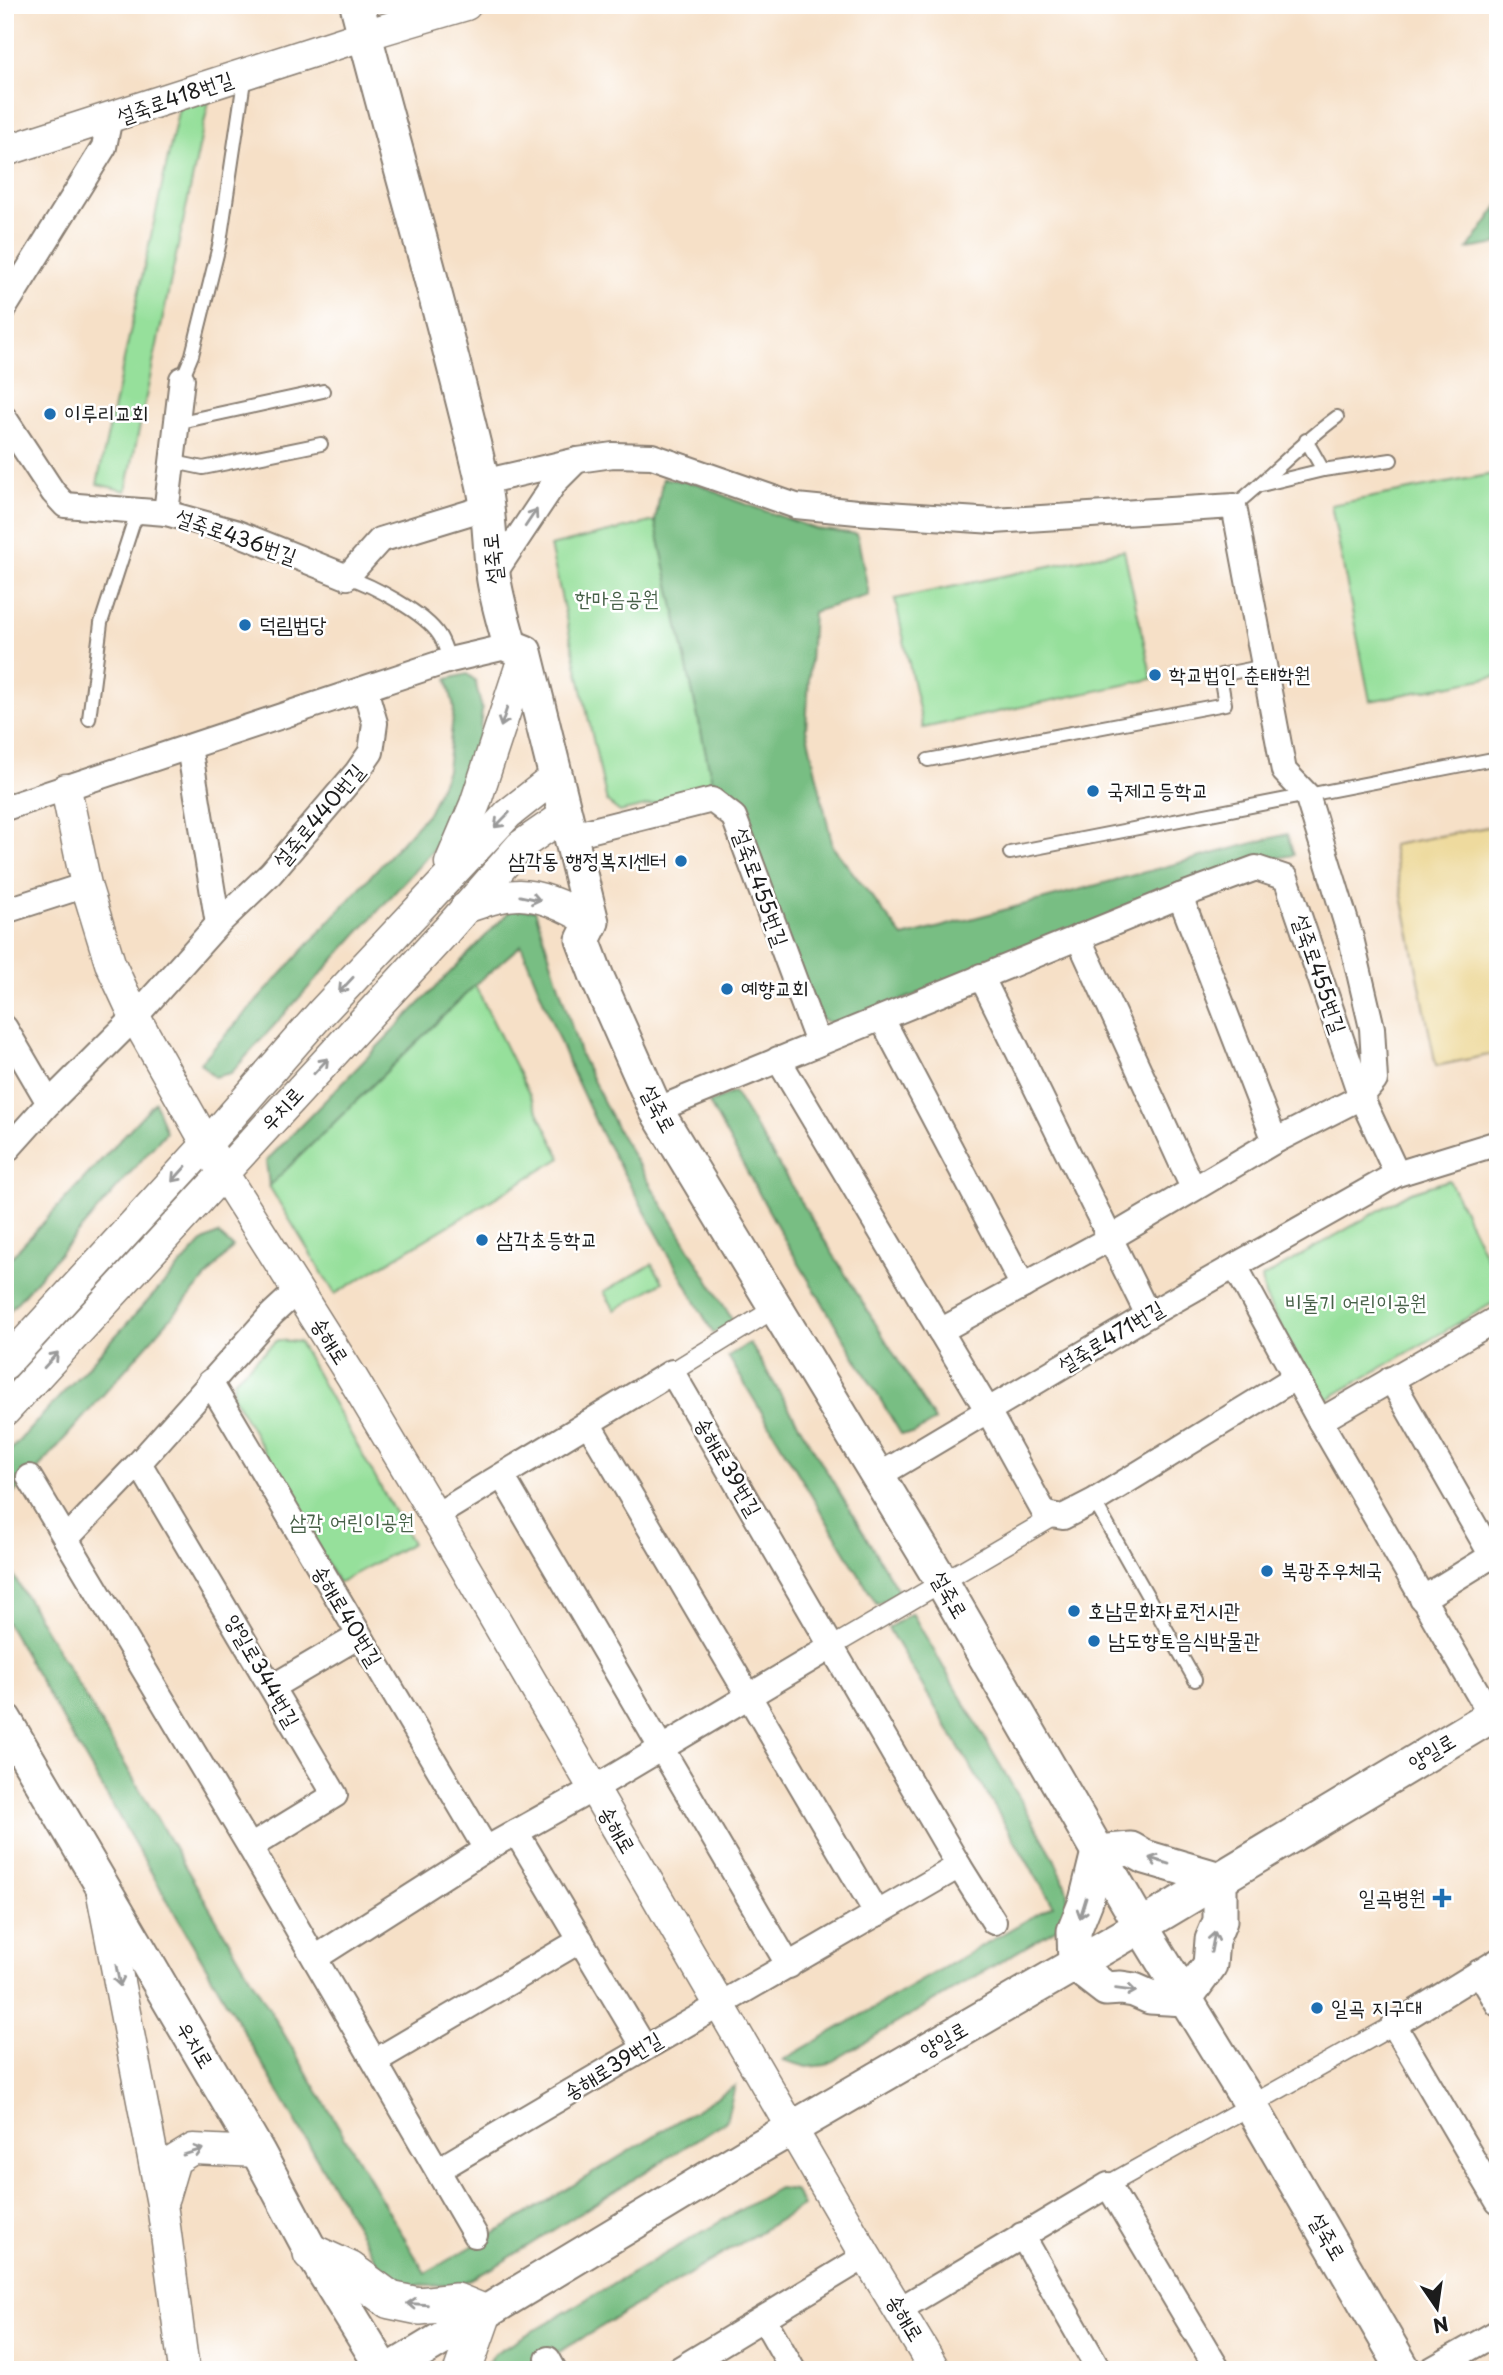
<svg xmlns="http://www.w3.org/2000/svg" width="1503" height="2375" font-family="'Playpen Sans','Poor Story',sans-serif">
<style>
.green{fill:#96e09b;stroke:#597e5c;stroke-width:2}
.forest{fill:#78be83;stroke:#4a6d50;stroke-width:2}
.sand{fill:#eeda9e;stroke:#857b5d;stroke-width:2}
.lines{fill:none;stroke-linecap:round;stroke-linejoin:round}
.service-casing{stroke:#897e72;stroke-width:16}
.pedestrian-casing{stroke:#897e72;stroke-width:21}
.minor-casing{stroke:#897e72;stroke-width:28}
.tertiary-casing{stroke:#897e72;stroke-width:33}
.secondary-casing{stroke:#897e72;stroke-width:37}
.primary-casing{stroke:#897e72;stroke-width:40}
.service{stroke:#fff;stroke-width:12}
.pedestrian{stroke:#fff;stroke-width:18}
.minor{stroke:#fff;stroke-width:24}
.tertiary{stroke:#fff;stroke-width:30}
.secondary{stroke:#fff;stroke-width:33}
.primary{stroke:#fff;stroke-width:37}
.oneway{stroke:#999}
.poi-dot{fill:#1f6fb2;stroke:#fff;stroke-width:2.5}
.labels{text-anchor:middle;stroke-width:5;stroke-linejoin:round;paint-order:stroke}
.street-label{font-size:21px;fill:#1c1c1c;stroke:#fff}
.poi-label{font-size:21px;fill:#1c1c1c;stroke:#fff;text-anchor:start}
.park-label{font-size:21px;fill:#476148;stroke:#fff}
</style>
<rect width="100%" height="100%" fill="#fff"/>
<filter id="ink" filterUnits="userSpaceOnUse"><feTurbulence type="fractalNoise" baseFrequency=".0143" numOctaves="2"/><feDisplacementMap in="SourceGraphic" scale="14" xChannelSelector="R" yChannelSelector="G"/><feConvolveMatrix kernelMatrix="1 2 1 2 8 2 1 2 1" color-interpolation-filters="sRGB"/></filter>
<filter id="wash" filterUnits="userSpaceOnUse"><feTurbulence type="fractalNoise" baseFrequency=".00686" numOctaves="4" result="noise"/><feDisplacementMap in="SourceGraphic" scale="28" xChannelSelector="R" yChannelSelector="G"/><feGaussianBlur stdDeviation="1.57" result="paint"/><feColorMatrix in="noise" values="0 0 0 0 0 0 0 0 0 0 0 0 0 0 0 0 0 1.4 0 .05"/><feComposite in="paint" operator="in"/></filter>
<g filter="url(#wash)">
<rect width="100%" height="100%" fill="#f6e0c7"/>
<g class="green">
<polygon points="184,84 211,91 126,491 97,484"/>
<polygon points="1498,473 1498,676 1370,701 1331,505"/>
<polygon points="655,521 714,790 620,812 607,802 550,546"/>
<polygon points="1124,550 1152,679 923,728 895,599"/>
<polygon points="475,985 561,1158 335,1294 269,1186"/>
<polygon points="1449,1180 1498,1282 1498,1300 1326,1400 1317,1398 1265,1296 1262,1278 1411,1192"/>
<polygon points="652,1264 663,1282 615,1310 604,1292"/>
<polygon points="277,1340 299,1342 412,1543 338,1583 233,1396 234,1380"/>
</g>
<g class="forest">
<polygon points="1498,206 1498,244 1468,249"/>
<polygon points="663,478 699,484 734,500 816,529 857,534 869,595 813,612 806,729 833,847 903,937 1287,834 1294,855 1237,865 838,1026 821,1019 714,790 655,521"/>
<polygon points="467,674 475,680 482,710 478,751 467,794 437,846 231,1073 214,1077 200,1063 429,812 447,770 454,707 447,679"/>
<polygon points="512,909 535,910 581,1056 618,1131 733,1321 713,1333 601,1133 568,1062 521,945 475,985 269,1186 266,1161"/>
<polygon points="734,1092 935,1421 913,1434 901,1434 786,1242 709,1103"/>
<polygon points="155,1102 166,1132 5,1316 5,1264"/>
<polygon points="218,1234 233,1247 37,1470 21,1484 5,1505 5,1456 203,1241"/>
<polygon points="750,1343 899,1592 877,1605 728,1356"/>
<polygon points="5,1561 425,2273 489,2237 735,2086 726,2121 493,2268 463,2283 431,2286 405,2285 384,2274 5,1620"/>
<path d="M912 1613 1053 1856C1065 1885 1076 1897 1059 1927L826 2065 807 2067 783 2060 1053 1905 888 1628Z"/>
<polygon points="778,2188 794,2190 803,2206 529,2370 482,2370 495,2353"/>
</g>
<polygon class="sand" points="1498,825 1498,1053 1436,1066 1392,845"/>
</g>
<g filter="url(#ink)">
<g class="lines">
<defs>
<g id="service">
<polyline points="182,379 192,355 220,242 245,74"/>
<polyline points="176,423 323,391"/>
<polyline points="1306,440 1323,470"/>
<polyline points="174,462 203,468 321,444"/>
<polyline points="1261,485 1323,470 1391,460"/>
<path d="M1234 506C1270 477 1300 444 1337 417"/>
<path d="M347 577C372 585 425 613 439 635 444 642 446 652 450 660"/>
<polyline points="89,719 101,623 133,524 141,511"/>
<polyline points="928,760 1225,704 1220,675 1265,666"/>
<polyline points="1010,853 1498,758"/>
<polyline points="1094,1501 1195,1680"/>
</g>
<g id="pedestrian">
<polyline points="672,1372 777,1307"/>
<polyline points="833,1646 1055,1516"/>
<polyline points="1108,2185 1394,2025"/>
</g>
<g id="minor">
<polyline points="5,307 104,147 110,117"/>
<polyline points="5,419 53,492 65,505 166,513 235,532 347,577 380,540 488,507"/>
<polyline points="483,482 578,460 613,455 652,456 796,506 857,512 994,521 1234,506 1284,771 1307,795 1351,938 1372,1028 1375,1080 1361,1097 1275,1141 1109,1239 940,1331"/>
<polyline points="166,513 182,379"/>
<polyline points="493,575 555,482 577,460"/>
<polyline points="189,747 218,924"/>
<polyline points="5,808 450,660 510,646"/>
<polyline points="569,836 712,800 734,817 818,1043"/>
<polyline points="1180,896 1275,1141"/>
<polyline points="5,911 86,885"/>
<polyline points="1078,937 1193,1188"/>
<polyline points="981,976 1148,1315"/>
<polyline points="882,1019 1023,1286"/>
<polyline points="5,1028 49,1103"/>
<polyline points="778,1059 988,1411 1045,1514 1063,1517 1094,1501 1296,1377"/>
<polyline points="656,1110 1180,896 1256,868 1286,878 1361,1097 1397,1174"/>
<polyline points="5,1152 49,1103 135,1017 218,924 271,873 357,772 371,752 375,723 365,689"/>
<polyline points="1235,1266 1320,1421 1491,1716"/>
<polyline points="1391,1379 1492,1556"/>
<polyline points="210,1382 486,1849"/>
<polyline points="1320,1421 1498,1318"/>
<polyline points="588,1423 877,1914"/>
<polyline points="139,1463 335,1795 250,1847"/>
<polyline points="502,1476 789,1966"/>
<polyline points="878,1476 1148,1315 1397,1174 1498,1143"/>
<polyline points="29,1477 250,1847 475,2235"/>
<path d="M435 1516 672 1372 959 1866C785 1967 611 2067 438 2170"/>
<polyline points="66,1539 139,1463 272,1314 298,1290"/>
<polyline points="1422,1599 1498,1552"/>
<polyline points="272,1687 359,1636"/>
<polyline points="516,1832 644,2047"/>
<polyline points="959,1866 994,1922"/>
<polyline points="315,1958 486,1849 593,1789 833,1646"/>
<polyline points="1498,1961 1394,2025 1498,2202"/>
<polyline points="1479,1972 1498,2004"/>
<polyline points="375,2061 581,1940"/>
<polyline points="1022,2235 1099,2370"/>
<polyline points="900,2309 1108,2185 1218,2370"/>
<polyline points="764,2319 793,2370"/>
<polyline points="548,2359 554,2370"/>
<polyline points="678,2370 866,2256"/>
<polyline points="1431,2370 1498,2332"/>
</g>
<g id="tertiary">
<polyline points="5,151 365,35 466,5"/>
<polyline points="66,789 86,885 110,963 135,1017 223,1173 352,1377 435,1516 866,2256 935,2370"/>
<polyline points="450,863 475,804 525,652"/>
<path d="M465 908C483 902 500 895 519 895 543 895 572 910 592 922"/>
<polyline points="5,1364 207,1144 321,1013 508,814 555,777"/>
<polyline points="5,1411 446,931 520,846 565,815"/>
<polyline points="102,1894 162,2204 184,2370"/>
<polyline points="164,2197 175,2160 193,2149 258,2152"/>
</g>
<g id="secondary">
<path d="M357 5C398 163 445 320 482 479 490 510 489 542 493 574 496 598 504 622 510 646L525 652 592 922 583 940 597 977 656 1110 942 1582 1141 1926 1250 2104 1404 2370"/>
<polyline points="5,1720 258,2152 312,2253 384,2370"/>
<polyline points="1098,1852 1131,1849 1145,1857 1220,1879"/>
<polyline points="1075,1965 1106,1989 1121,1988 1134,1990 1150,1997 1185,1999"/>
<polyline points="1075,1965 1074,1931 1086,1901 1098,1852"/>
<polyline points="1185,1999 1210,1965 1212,1940 1220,1921 1220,1879"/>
<polyline points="390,2370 751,2152 1141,1926 1498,1712"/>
</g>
<polyline id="primary" points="312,2253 349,2270 390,2300 419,2306 456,2302 483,2313 463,2370"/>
</defs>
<use href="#service" class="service-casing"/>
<use href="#pedestrian" class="pedestrian-casing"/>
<use href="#minor" class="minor-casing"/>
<use href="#tertiary" class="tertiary-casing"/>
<use href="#secondary" class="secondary-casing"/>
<use href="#primary" class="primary-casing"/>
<use href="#service" class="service"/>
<use href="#pedestrian" class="pedestrian"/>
<use href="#minor" class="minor"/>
<use href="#tertiary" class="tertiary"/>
<use href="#secondary" class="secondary"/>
<use href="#primary" class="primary"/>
</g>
<defs><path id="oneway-shaft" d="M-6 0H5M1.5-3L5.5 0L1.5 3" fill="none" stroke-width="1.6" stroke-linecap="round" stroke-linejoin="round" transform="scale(1.75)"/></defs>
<g class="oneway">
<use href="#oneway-shaft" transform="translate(531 518) rotate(-56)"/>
<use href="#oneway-shaft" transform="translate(504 717) rotate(108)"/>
<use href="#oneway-shaft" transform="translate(502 820) rotate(135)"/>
<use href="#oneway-shaft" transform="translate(530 898) rotate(12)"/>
<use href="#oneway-shaft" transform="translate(346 985) rotate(133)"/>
<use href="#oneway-shaft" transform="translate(321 1066) rotate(-47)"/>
<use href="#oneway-shaft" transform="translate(179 1174) rotate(132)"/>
<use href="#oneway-shaft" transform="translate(51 1360) rotate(-48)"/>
<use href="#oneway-shaft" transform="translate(1159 1861) rotate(-163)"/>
<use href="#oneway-shaft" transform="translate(1083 1908) rotate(107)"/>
<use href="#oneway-shaft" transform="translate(1213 1942) rotate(-79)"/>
<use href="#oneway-shaft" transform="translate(118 1976) rotate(79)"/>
<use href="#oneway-shaft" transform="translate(1126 1990) rotate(7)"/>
<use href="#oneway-shaft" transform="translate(193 2152) rotate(-17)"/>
<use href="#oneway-shaft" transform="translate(417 2304) rotate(-176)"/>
</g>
</g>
<g class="poi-dot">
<circle cx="50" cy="414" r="7"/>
<circle cx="245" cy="625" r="7"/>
<circle cx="1155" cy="675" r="7"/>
<circle cx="1093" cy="791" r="7"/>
<circle cx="681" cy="861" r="7"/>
<circle cx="727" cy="989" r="7"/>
<circle cx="482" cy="1240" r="7"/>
<circle cx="1267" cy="1571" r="7"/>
<circle cx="1074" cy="1611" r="7"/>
<circle cx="1094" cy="1641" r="7"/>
<path d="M1438.5 1887.5h7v7h7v7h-7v7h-7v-7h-7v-7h7z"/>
<circle cx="1317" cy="2008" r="7"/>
</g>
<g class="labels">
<g class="street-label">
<text transform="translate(175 98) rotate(-19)" y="7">설죽로418번길</text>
<text transform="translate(236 537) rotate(19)" y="7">설죽로436번길</text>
<text transform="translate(493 559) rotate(-96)" y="7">설죽로</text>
<text transform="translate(319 816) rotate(-50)" y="7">설죽로440번길</text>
<text transform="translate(760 887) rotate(70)" y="7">설죽로455번길</text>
<text transform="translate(1319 974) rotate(71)" y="7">설죽로455번길</text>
<text transform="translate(282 1109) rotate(-47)" y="7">우치로</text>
<text transform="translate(658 1109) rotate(62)" y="7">설죽로</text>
<text transform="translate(1111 1337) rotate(-31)" y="7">설죽로471번길</text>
<text transform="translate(330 1341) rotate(58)" y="7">송해로</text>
<text transform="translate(728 1467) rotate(60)" y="7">송해로39번길</text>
<text transform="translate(949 1595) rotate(60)" y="7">설죽로</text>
<text transform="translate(347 1616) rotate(59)" y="7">송해로40번길</text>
<text transform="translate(262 1671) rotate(60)" y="7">양일로344번길</text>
<text transform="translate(1432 1752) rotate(-31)" y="7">양일로</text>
<text transform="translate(617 1830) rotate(60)" y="7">송해로</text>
<text transform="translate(944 2040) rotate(-30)" y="7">양일로</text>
<text transform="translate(195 2045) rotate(59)" y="7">우치로</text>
<text transform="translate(613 2066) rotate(-31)" y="7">송해로39번길</text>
<text transform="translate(1327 2237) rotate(60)" y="7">설죽로</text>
<text transform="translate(905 2318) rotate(59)" y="7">송해로</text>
</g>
<g class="poi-label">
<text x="64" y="421">이루리교회</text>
<text x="259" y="632">덕림법당</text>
<text x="1169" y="682">학교법인 춘태학원</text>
<text x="1107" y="798">국제고등학교</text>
<text x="667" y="868" text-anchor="end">삼각동 행정복지센터</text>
<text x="741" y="996">예향교회</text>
<text x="496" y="1247">삼각초등학교</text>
<text x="1281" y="1578">북광주우체국</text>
<text x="1088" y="1618">호남문화자료전시관</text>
<text x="1108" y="1648">남도향토음식박물관</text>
<text x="1426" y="1905" text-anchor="end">일곡병원</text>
<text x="1331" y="2015">일곡 지구대</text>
</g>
<g class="park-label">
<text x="617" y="606">한마음공원</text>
<text x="1356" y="1310">비둘기 어린이공원</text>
<text x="352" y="1529">삼각 어린이공원</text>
</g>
</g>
<rect width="1503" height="2375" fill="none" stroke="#fff" stroke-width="28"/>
<g transform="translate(1437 2308) rotate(167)" stroke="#ffffff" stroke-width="5" paint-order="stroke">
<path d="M0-5L12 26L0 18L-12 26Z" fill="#1c1c1c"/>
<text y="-10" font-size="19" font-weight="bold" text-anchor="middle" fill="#1c1c1c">N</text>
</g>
</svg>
